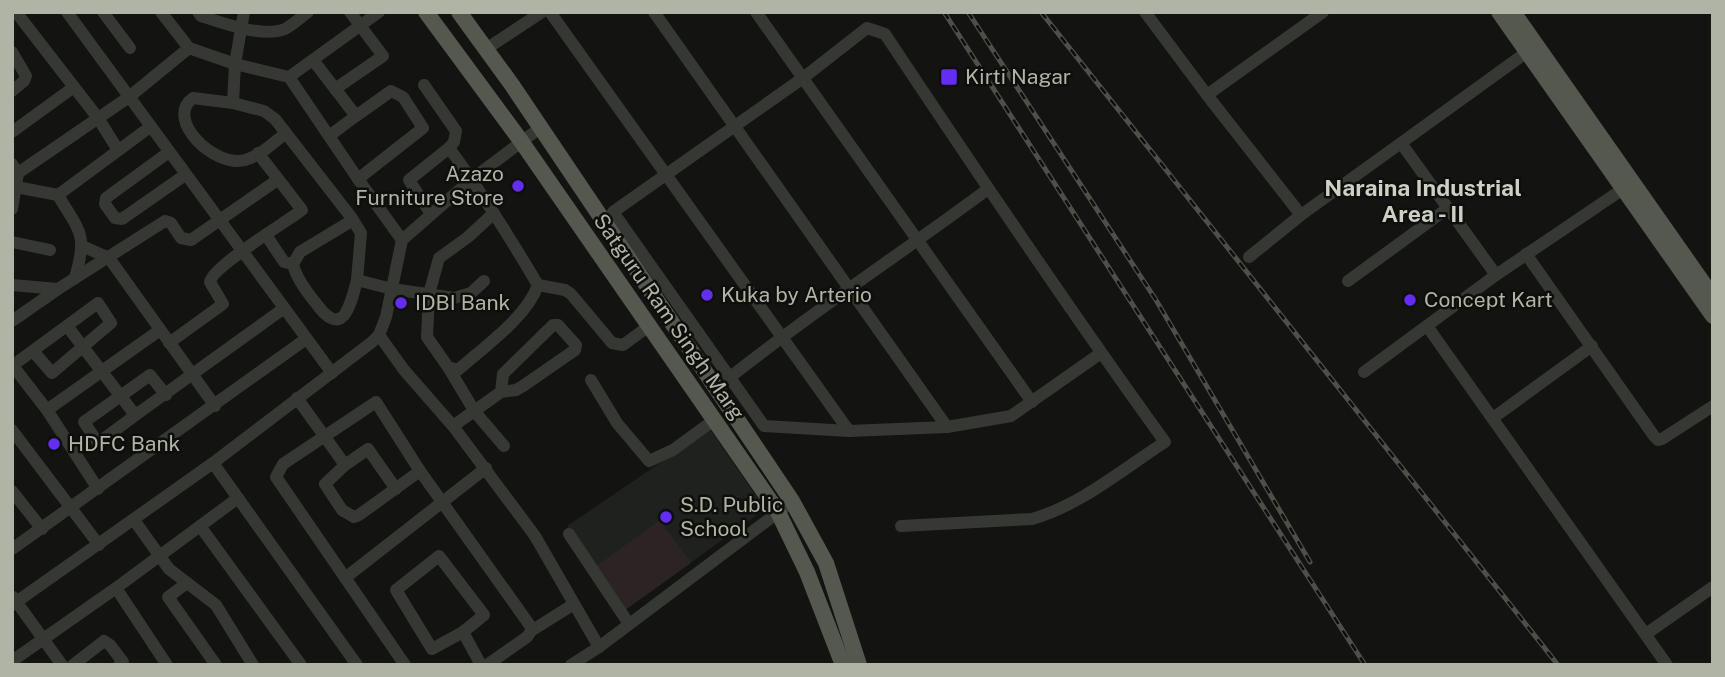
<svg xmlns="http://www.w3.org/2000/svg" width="1725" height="677" font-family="'Public Sans',sans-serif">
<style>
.built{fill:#1f211e}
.garden{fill:#2c2325}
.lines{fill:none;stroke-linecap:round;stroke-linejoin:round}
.minor{stroke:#363933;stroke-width:12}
.major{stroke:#55584f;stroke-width:16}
.rail-casing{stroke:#4d5048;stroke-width:5}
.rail{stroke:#0e0f0d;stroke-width:2.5;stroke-dasharray:8;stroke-linecap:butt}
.poi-dot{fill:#632ef1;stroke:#0e0f0d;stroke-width:2.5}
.labels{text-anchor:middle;stroke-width:5;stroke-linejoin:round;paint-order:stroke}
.poi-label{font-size:21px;fill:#afb4a4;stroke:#0e0f0d;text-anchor:start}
.street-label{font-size:21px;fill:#afb4a4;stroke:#0e0f0d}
.neighbourhood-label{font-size:23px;font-weight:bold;fill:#cdd1c5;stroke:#0e0f0d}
</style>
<rect width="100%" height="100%" fill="#131412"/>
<polygon class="built" points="710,429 765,509 625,610 567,526"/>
<polygon class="garden" points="660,520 691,563 625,610 595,567"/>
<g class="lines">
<g class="minor">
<polyline points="16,12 98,118 118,150"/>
<polyline points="67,12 332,373"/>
<polyline points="103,12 130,48"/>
<polyline points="161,12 189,48"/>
<path d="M198 12 201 16C223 23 262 38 285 29 293 25 300 18 308 12"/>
<polyline points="244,12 235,64 233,103 264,111 275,119 351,217 361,233 357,280 392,289 454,298 471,293 484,281"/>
<polyline points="550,12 849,431"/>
<polyline points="654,12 947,427"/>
<polyline points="756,12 1032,402"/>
<polyline points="1145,12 1207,95 1323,12"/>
<polyline points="486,49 542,12"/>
<polyline points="12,52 26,76 24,81 12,91"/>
<polyline points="313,60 356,116 391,91 403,97 423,128 358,179"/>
<polyline points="289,77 379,12"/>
<path d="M424 85 456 131 454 142 449 148C482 192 510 238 538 285 527 317 484 347 458 370L448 367 427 337 429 294 439 258 468 237 494 213"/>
<polyline points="335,89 383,56 350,12"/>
<polyline points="1207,95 1301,215 1249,257"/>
<path d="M233 103 193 98C164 119 214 168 245 160 260 156 274 142 286 133"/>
<polyline points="12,132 74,87"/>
<polyline points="329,136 356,116"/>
<polyline points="1401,143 1534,47"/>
<polyline points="169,152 106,198 105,204 115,218 122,219 185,175"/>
<polyline points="12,164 18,173 12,209"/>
<polyline points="18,173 129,97 189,48 235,64 289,77 358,179 402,240"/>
<polyline points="16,187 58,195"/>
<polyline points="431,214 409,180 449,148"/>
<polyline points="1301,215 1401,143 1496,275 1364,372"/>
<path d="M353 220 300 252 293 264C296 278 306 291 315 302 342 340 350 308 357 280"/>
<polyline points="266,235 284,262 293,264"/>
<polyline points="12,242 50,250"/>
<polyline points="82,246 109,258 215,406"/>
<polyline points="1526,254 1654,436 1658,440 1662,439 1713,406"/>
<polyline points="1496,275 1623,189"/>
<path d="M75 278C88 233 80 233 58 195L150 127"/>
<polyline points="1348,281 1448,208"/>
<polyline points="12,285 58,289 165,221 171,223 181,238 191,240 273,183 276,178"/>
<polyline points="538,285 565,290 571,294 612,343 623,345 649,326"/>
<polyline points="12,321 58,289"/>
<polyline points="67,326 132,411 137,414 283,309"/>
<polyline points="1427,326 1667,665"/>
<polyline points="379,335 404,370 453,426 535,536 599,647"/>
<path d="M169 343 223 304 210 282C212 267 286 222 302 210L258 153"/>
<path d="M12 366C41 345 69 324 98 303L111 323 52 373 33 351"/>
<polyline points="13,366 47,410 98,489"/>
<polyline points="448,367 475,412 504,446"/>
<path d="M729 378C813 311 902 253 988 189"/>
<polyline points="591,380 617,423 649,461 673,450 714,420"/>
<polyline points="297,398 345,465"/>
<polyline points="47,410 160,330"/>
<polyline points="137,414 98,443 84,422 150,375 166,395"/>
<polyline points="1493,418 1592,346"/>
<polyline points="453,426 501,392 516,390 523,386 575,350 576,345 558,325 553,325 503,374 501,392"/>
<polyline points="12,430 99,545"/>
<polyline points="213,463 357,665"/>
<polyline points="396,489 368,449 345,465 325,484 342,510 354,517 359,515 420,471"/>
<polyline points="12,491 42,529"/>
<polyline points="134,520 169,569 216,605 253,665"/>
<polyline points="200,526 301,665"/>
<path d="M901 526 1032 519C1081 505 1123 469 1165 442 1068 308 976 171 885 34L867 28 803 78 613 212 764 426 849 431 947 427 1011 416 1101 353"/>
<polyline points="569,534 629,624"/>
<polyline points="12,549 306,339"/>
<polygon points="439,556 484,615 463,632 432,649 396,590"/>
<polyline points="345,578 486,468"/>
<polyline points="187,583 168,597 216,665"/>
<polyline points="13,597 62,665"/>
<polyline points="12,605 213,463 372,342 379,335 386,317 402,240 472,179 540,128"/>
<polyline points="531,631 574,604"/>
<polyline points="463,632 481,665"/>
<polyline points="1646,634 1713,587"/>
<polyline points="12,661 116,588"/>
<polyline points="73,665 104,641 110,645 123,662 119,665"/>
<polyline points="167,665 116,588 238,498"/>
<polyline points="405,665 276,477 283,464 376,402 420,471 531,627 531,631 527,637 487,665"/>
<polyline points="571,665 599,647 784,508"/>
</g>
<g class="major">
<polyline points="426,12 521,141 778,512 807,572 843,665"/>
<polyline points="459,12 512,85 792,501 826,563 859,665"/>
<polyline points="1499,12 1713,316"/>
<polyline points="1513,12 1713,297"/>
</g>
<defs>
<g id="rail">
<polyline points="944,12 1365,665"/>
<polyline points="968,12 1156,300 1310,562"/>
<polyline points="1041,12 1558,665"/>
</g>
</defs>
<use href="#rail" class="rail-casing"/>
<use href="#rail" class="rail"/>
</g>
<g class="poi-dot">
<rect x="940" y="68" width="18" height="18" rx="3.5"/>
<circle cx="518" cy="186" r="7"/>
<circle cx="707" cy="295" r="7"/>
<circle cx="1410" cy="300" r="7"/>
<circle cx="401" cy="303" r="7"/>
<circle cx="54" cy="444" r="7"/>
<circle cx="666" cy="517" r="7"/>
</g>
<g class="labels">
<g class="poi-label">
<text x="965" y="84">Kirti Nagar</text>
<text x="504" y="181" text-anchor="end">Azazo<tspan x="504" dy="24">Furniture Store</tspan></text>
<text x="721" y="302">Kuka by Arterio</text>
<text x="1424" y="307">Concept Kart</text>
<text x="415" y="310">IDBI Bank</text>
<text x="68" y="451">HDFC Bank</text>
<text x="680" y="512">S.D. Public<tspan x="680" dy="24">School</tspan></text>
</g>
<g class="street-label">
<text transform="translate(669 317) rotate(55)" y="7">Satguru Ram Singh Marg</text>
</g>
<g class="neighbourhood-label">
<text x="1423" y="196">Naraina Industrial<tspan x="1423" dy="26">Area - II</tspan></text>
</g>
</g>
<rect width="1725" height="677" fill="none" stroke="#afb4a4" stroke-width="28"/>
</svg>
